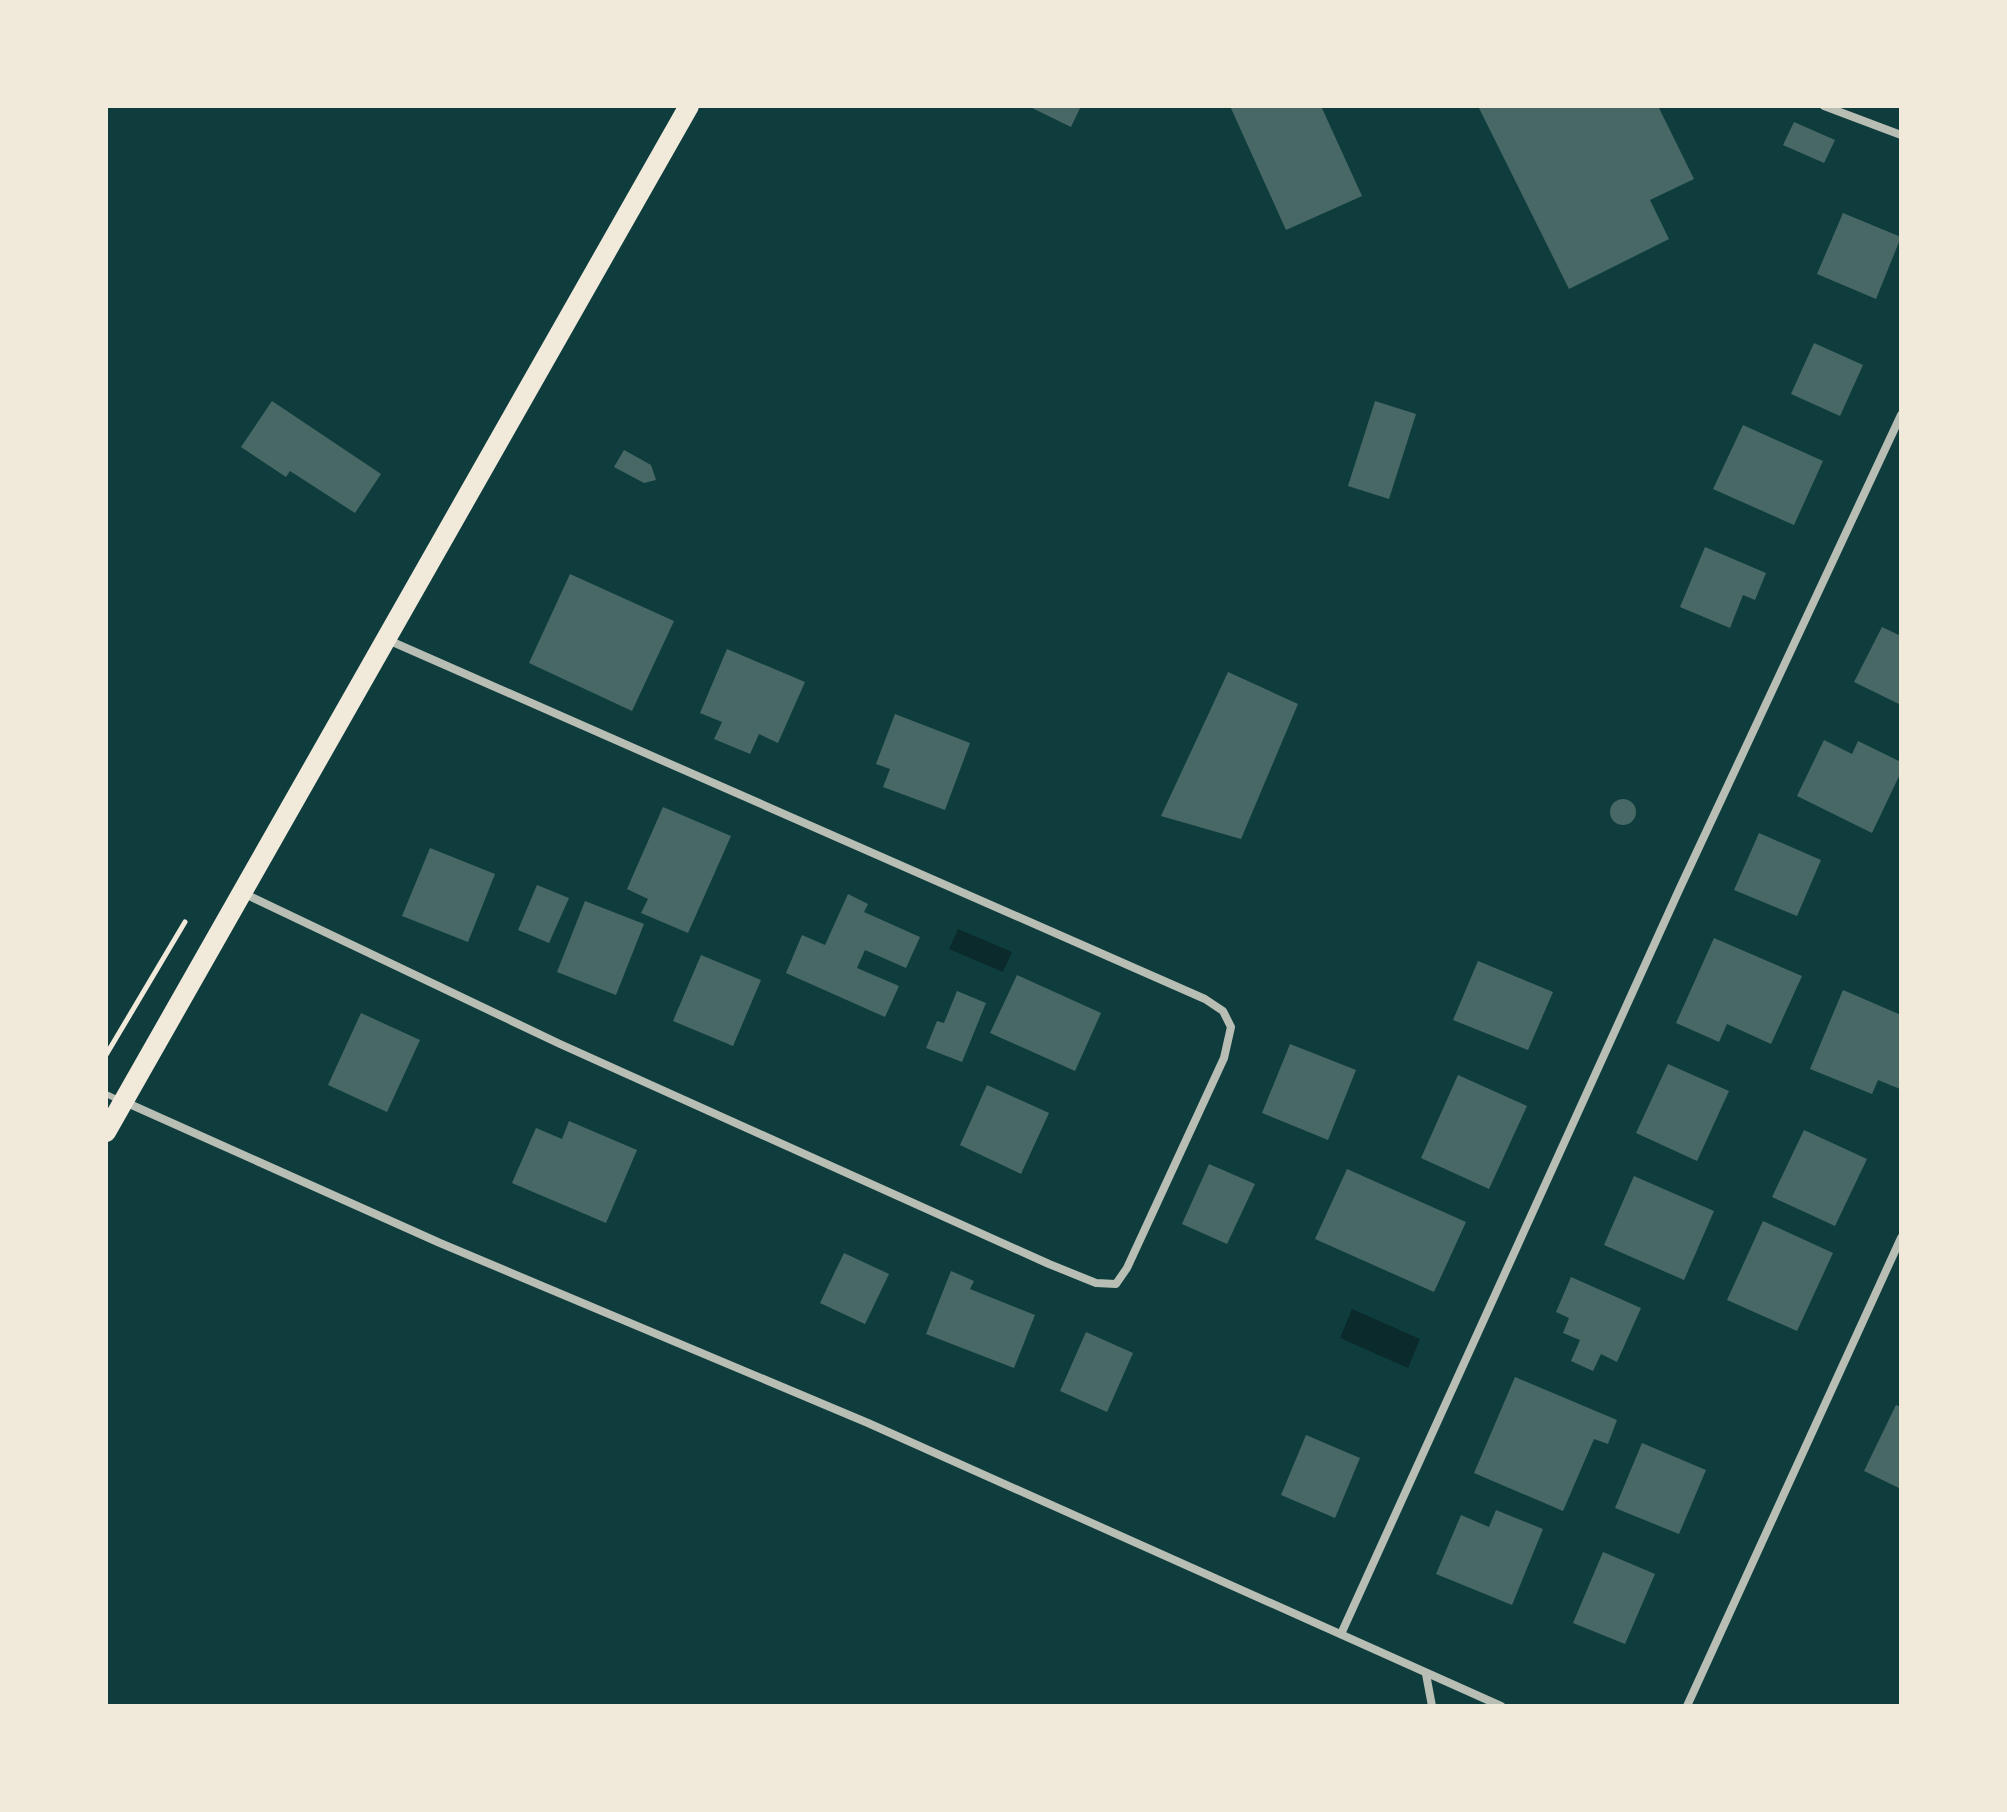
<svg xmlns="http://www.w3.org/2000/svg" width="2007" height="1812" font-family="'Golos Text',sans-serif">
<style>
.water{fill:#0a2a2b}
.building{fill:#486865}
.lines{fill:none;stroke-linecap:round;stroke-linejoin:round}
.path{stroke:#f1e9da;stroke-width:5}
.service{stroke:#b8beb3;stroke-width:6}
.minor{stroke:#b8beb3;stroke-width:8}
.primary{stroke:#f1e9da;stroke-width:20}
</style>
<rect width="100%" height="100%" fill="#0f3d3e"/>
<g class="water">
<polygon points="958,929 1012,952 1003,972 949,949"/>
<polygon points="1352,1309 1420,1339 1408,1368 1340,1338"/>
</g>
<g class="building">
<polygon points="1028,106 1081,106 1071,127"/>
<polygon points="1230,106 1321,106 1362,196 1286,230"/>
<polygon points="1478,106 1658,106 1694,179 1650,200 1669,239 1569,289"/>
<polygon points="1794,122 1835,140 1824,163 1783,145"/>
<polygon points="1843,213 1901,237 1876,299 1817,274"/>
<polygon points="1814,343 1863,365 1840,416 1791,394"/>
<polygon points="272,401 381,474 355,513 290,471 286,477 241,447"/>
<polygon points="1375,401 1416,414 1389,499 1348,486"/>
<polygon points="1743,425 1823,461 1794,525 1713,489"/>
<polygon points="624,450 651,465 656,480 644,483 614,467"/>
<polygon points="1705,547 1766,573 1755,600 1743,595 1730,628 1680,607"/>
<polygon points="570,574 674,621 632,711 529,663"/>
<polygon points="1882,627 1901,636 1901,705 1854,682"/>
<polygon points="727,649 805,682 778,743 759,734 750,754 714,739 722,722 700,713"/>
<polygon points="1228,672 1298,704 1241,839 1161,816"/>
<polygon points="895,714 970,743 945,810 883,787 890,769 876,764"/>
<polygon points="1824,740 1852,754 1858,741 1901,762 1901,772 1872,833 1797,796"/>
<circle cx="1623" cy="812" r="13"/>
<polygon points="663,807 731,836 688,933 641,913 648,899 627,889"/>
<polygon points="1759,833 1821,860 1797,916 1734,890"/>
<polygon points="430,848 495,874 468,942 402,916"/>
<polygon points="537,885 569,898 549,943 518,930"/>
<polygon points="848,894 868,904 864,912 920,937 906,968 865,950 857,968 899,986 885,1017 786,973 802,935 825,945"/>
<polygon points="585,901 644,924 616,995 557,972"/>
<polygon points="1714,938 1802,976 1771,1044 1727,1024 1719,1042 1676,1023"/>
<polygon points="701,955 761,980 733,1046 673,1021"/>
<polygon points="1478,961 1553,992 1528,1050 1453,1020"/>
<polygon points="1017,975 1101,1013 1075,1071 990,1033"/>
<polygon points="1843,990 1901,1015 1900,1089 1878,1080 1872,1094 1810,1069"/>
<polygon points="957,991 986,1003 962,1062 926,1048 937,1021 944,1023"/>
<polygon points="361,1013 420,1040 387,1112 328,1085"/>
<polygon points="1290,1044 1356,1070 1328,1140 1262,1113"/>
<polygon points="1668,1064 1729,1091 1697,1161 1636,1133"/>
<polygon points="1458,1075 1527,1106 1489,1189 1421,1158"/>
<polygon points="987,1085 1049,1113 1021,1174 960,1145"/>
<polygon points="569,1121 637,1150 606,1223 512,1183 536,1128 562,1139"/>
<polygon points="1804,1130 1867,1159 1835,1226 1772,1197"/>
<polygon points="1209,1164 1255,1184 1227,1244 1182,1224"/>
<polygon points="1347,1169 1466,1222 1434,1292 1315,1239"/>
<polygon points="1634,1176 1714,1211 1684,1280 1604,1245"/>
<polygon points="1763,1221 1833,1253 1797,1331 1727,1300"/>
<polygon points="844,1253 889,1274 865,1324 820,1303"/>
<polygon points="951,1271 974,1281 970,1289 1035,1315 1014,1368 926,1334"/>
<polygon points="1571,1277 1641,1308 1617,1362 1601,1354 1593,1371 1571,1361 1580,1340 1563,1333 1569,1318 1556,1312"/>
<polygon points="1086,1332 1133,1353 1107,1412 1060,1391"/>
<polygon points="1515,1377 1617,1420 1608,1444 1594,1439 1563,1511 1474,1473"/>
<polygon points="1896,1405 1901,1407 1901,1489 1864,1471"/>
<polygon points="1306,1435 1360,1458 1335,1518 1281,1495"/>
<polygon points="1642,1443 1706,1470 1679,1534 1615,1508"/>
<polygon points="1496,1510 1543,1529 1512,1605 1436,1574 1461,1515 1489,1527"/>
<polygon points="1603,1552 1655,1574 1625,1644 1573,1623"/>
</g>
<g class="lines">
<polyline class="path" points="106,1055 185,922"/>
<polyline class="service" points="106,1094 121,1101"/>
<g class="minor">
<polyline points="1824,106 1901,135"/>
<polyline points="245,894 560,1044 1049,1264 1096,1283 1116,1284 1127,1268 1224,1058 1231,1027 1223,1011 1205,999 388,640"/>
<polyline points="125,1102 440,1243 868,1423 1501,1706"/>
<polyline points="1341,1634 1679,890 1901,415"/>
<polyline points="1426,1674 1432,1706"/>
<polyline points="1687,1706 1901,1238"/>
</g>
<polyline class="primary" points="106,1132 689,106"/>
</g>
<rect width="2007" height="1812" fill="none" stroke="#f1e9da" stroke-width="216"/>
</svg>
